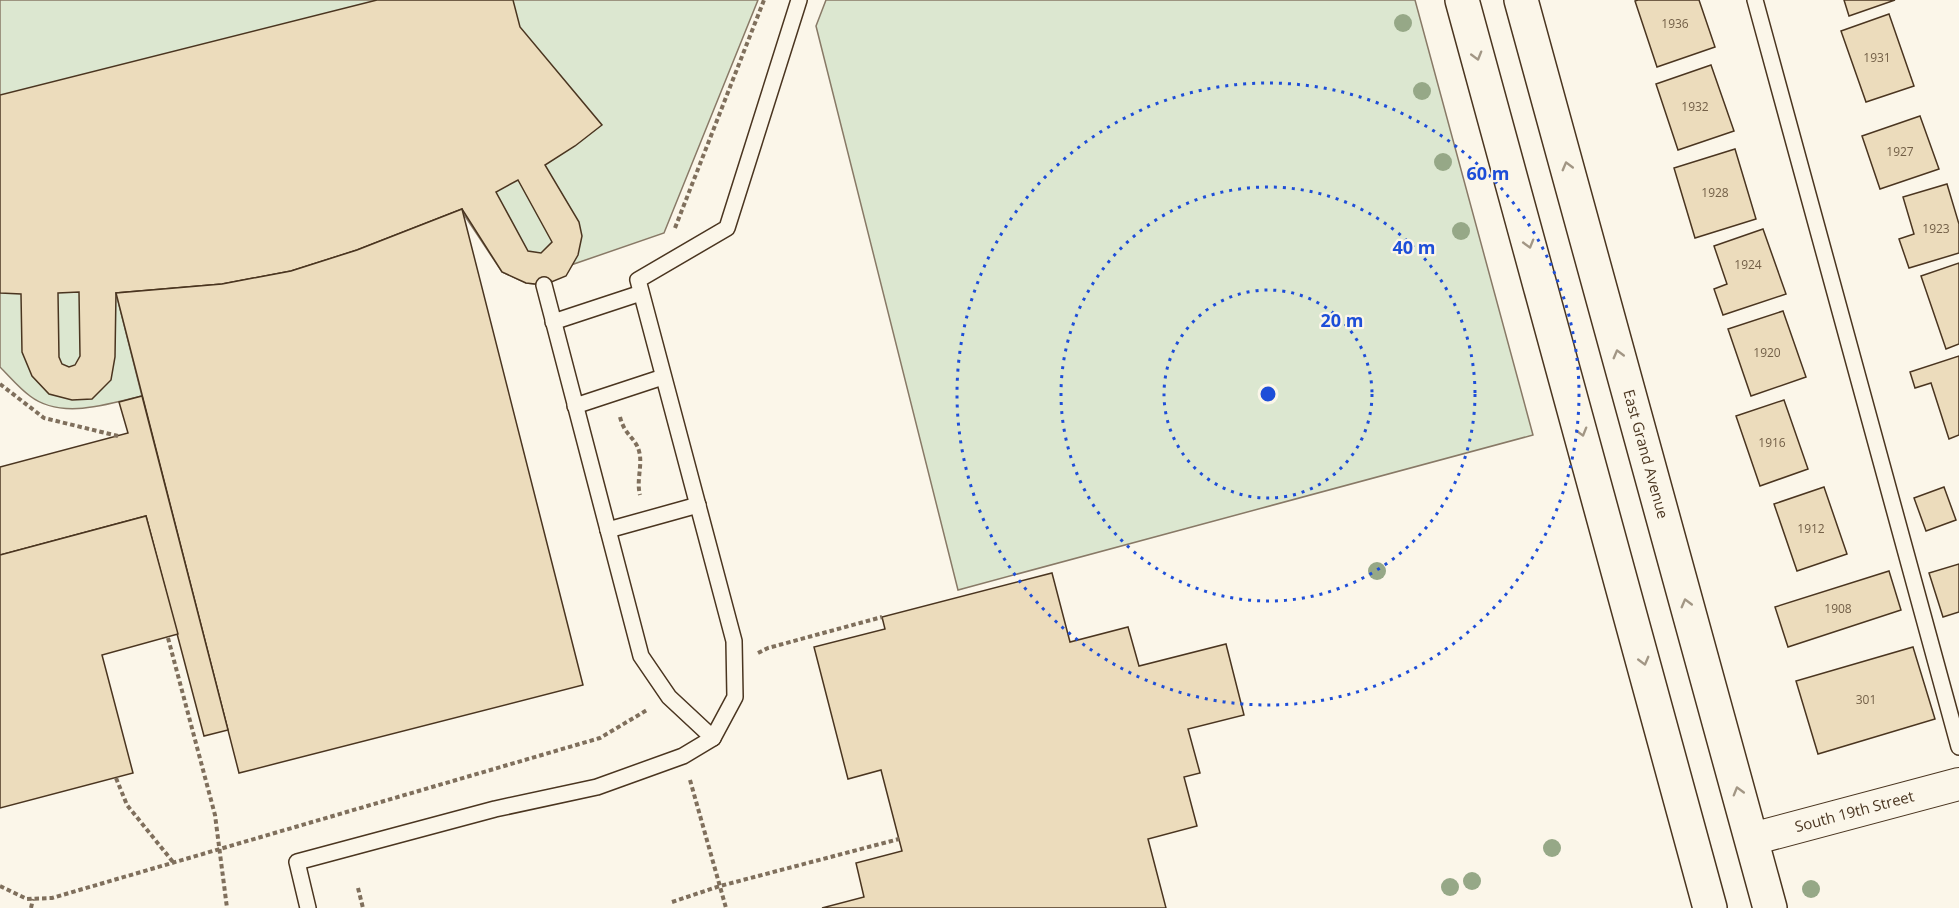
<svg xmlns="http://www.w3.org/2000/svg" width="1959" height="908" font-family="'Open Sans',sans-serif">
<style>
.green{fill:#dce7d0;stroke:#887966;stroke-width:1.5}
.building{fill:#ecdcbc;stroke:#4a3520;stroke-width:1.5;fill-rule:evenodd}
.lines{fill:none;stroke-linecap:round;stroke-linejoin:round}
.service-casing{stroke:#4a3520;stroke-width:18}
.minor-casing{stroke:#4a3520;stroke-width:34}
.primary-casing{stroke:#4a3520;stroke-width:36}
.path{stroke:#7f6f5c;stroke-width:4;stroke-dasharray:4.5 3;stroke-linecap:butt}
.service{stroke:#fbf6e9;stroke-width:15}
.minor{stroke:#fbf6e9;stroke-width:32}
.primary{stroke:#fbf6e9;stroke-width:33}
.tree{fill:#96a887}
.oneway{stroke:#a29684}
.ring{fill:none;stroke:#1d4ed8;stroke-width:3;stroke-dasharray:3 6}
.labels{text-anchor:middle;stroke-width:4.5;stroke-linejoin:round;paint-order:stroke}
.number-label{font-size:12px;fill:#725f47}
.street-label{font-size:15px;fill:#4a3520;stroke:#fbf6e9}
.centre{fill:#1d4ed8;stroke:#fbf6e9;stroke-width:3}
.ring-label{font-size:18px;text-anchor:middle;font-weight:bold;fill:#1d4ed8;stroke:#fbf6e9;stroke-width:4.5;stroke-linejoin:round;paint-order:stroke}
</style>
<rect width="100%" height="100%" fill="#fbf6e9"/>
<g class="green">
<path d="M0 0H758L664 233 571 265 544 285 526 283 502 272 461 210 116 293 142 396C108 404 61 420 30 396 19 388 10 377 0 367Z"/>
<polygon points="826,0 1415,0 1533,435 958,590 816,26"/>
</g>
<g class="building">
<path d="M377 0H513L520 27 602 125 575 146 545 165 579 222 582 236 578 255 566 276 544 285 526 283 502 272 462 209 357 250 291 271 222 284 116 293 115 357 111 380 92 399 72 400 49 394 32 376 22 352 21 294 0 293V95ZM518 180 552 242 541 253 528 251 496 192ZM79 292 80 356 75 365 69 367 62 364 59 357 58 293Z"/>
<polygon points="1638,0 1699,0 1715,47 1657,67 1635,1"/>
<polygon points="1844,0 1895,0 1849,16"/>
<polygon points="1889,14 1914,86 1866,102 1841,31"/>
<polygon points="1711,65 1734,131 1678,150 1656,84"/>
<polygon points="1920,116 1939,169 1880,189 1862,136"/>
<polygon points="1735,149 1756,219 1695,238 1674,168"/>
<polygon points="1947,184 1959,224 1959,253 1909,268 1899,239 1914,234 1903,197"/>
<polygon points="462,209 583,685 239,773 116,293 222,284 291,271 357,250"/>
<polygon points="1763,229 1786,294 1723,315 1714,289 1727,284 1714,246"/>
<polygon points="1959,263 1959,344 1946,349 1921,276"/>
<polygon points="1783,311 1806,377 1751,396 1728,329"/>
<polygon points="1959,356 1959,435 1949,439 1931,383 1915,388 1910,372"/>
<polygon points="142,396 228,730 204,736 146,516 0,555 0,467 128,433 119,402"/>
<polygon points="1784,400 1808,469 1760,486 1736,416"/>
<polygon points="1824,487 1847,554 1797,571 1774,504"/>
<polygon points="1944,487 1956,520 1926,531 1914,498"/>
<polygon points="146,516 178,634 102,655 133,773 0,808 0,555"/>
<polygon points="1959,564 1959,612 1943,617 1929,573"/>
<polygon points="1889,571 1901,610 1788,647 1775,607"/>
<polygon points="1052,573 1070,642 1128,627 1139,666 1226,644 1244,715 1188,729 1200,773 1184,777 1197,826 1148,839 1166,908 822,908 864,897 856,863 902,851 881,770 848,779 814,647 885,629 882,617"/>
<polygon points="1913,647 1935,719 1818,754 1796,681"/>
</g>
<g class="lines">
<defs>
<g id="service">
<polyline points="1755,0 1959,747"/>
<polyline points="544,285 641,656 669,697 713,738"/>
<polyline points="553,322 641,293"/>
<polyline points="575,406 663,377"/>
<polyline points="608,530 698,505"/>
<polyline points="308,908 297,862 495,809 597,787 683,756 713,738 735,697 734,641 638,280 727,228 799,0"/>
</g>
<g id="minor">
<path id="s1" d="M1752 839 1959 784"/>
</g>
<g id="primary">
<polyline points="1462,0 1710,908"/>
<path id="s2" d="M1521 0 1770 908"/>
</g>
</defs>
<use href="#service" class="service-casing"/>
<use href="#minor" class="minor-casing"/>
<use href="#primary" class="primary-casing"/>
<g class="path">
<polyline points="675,228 764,0"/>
<polyline points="0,384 44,418 118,436"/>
<path d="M620 417C625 436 635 437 639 451 643 465 636 480 640 495"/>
<polyline points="168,638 215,815 227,908"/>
<polyline points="758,653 768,648 882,617"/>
<polyline points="116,778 127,805 173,862"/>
<polyline points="690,780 726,908"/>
<polyline points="0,886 27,899 52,898 600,738 647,710"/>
<polyline points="358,888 363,908"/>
<polyline points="672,902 720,886 899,839"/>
<polyline points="31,908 33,899"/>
</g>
<use href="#service" class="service"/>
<use href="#minor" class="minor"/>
<use href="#primary" class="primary"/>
</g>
<g class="tree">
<circle cx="1403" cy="23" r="9"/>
<circle cx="1422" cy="91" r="9"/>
<circle cx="1443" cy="162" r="9"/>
<circle cx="1461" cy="231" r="9"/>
<circle cx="1377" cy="571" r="9"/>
<circle cx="1552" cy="848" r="9"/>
<circle cx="1472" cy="881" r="9"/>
<circle cx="1450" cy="887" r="9"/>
<circle cx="1811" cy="889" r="9"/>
</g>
<defs><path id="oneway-chevron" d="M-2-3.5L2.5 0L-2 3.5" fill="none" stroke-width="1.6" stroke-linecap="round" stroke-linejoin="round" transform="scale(1.5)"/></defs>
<g class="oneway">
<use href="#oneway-chevron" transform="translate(1477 56) rotate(74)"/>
<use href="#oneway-chevron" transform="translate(1567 166) rotate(-105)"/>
<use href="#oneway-chevron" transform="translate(1529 244) rotate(74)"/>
<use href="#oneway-chevron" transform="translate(1618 354) rotate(-105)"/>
<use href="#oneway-chevron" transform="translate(1582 432) rotate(74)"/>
<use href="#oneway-chevron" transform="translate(1686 603) rotate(-105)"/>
<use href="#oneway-chevron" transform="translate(1644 661) rotate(75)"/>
<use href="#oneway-chevron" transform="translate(1738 791) rotate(-106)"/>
</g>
<g class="ring">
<circle cx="1268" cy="394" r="104"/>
<circle cx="1268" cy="394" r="207"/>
<circle cx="1268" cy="394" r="311"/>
</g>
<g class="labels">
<g class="number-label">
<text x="1675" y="28">1936</text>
<text x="1877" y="62">1931</text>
<text x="1695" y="111">1932</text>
<text x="1900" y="156">1927</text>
<text x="1715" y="197">1928</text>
<text x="1936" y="233">1923</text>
<text x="1748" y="269">1924</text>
<text x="1767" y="357">1920</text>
<text x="1772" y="447">1916</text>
<text x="1811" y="533">1912</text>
<text x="1838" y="613">1908</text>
<text x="1866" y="704">301</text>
</g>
<g class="street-label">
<text dy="5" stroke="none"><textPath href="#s2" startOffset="471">East Grand Avenue</textPath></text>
<text dy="5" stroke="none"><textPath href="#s1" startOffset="106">South 19th Street</textPath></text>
</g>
</g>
<circle cx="1268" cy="394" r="9" class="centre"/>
<g class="ring-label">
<text x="1488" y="180">60 m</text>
<text x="1414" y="254">40 m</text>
<text x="1342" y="327">20 m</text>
</g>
</svg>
